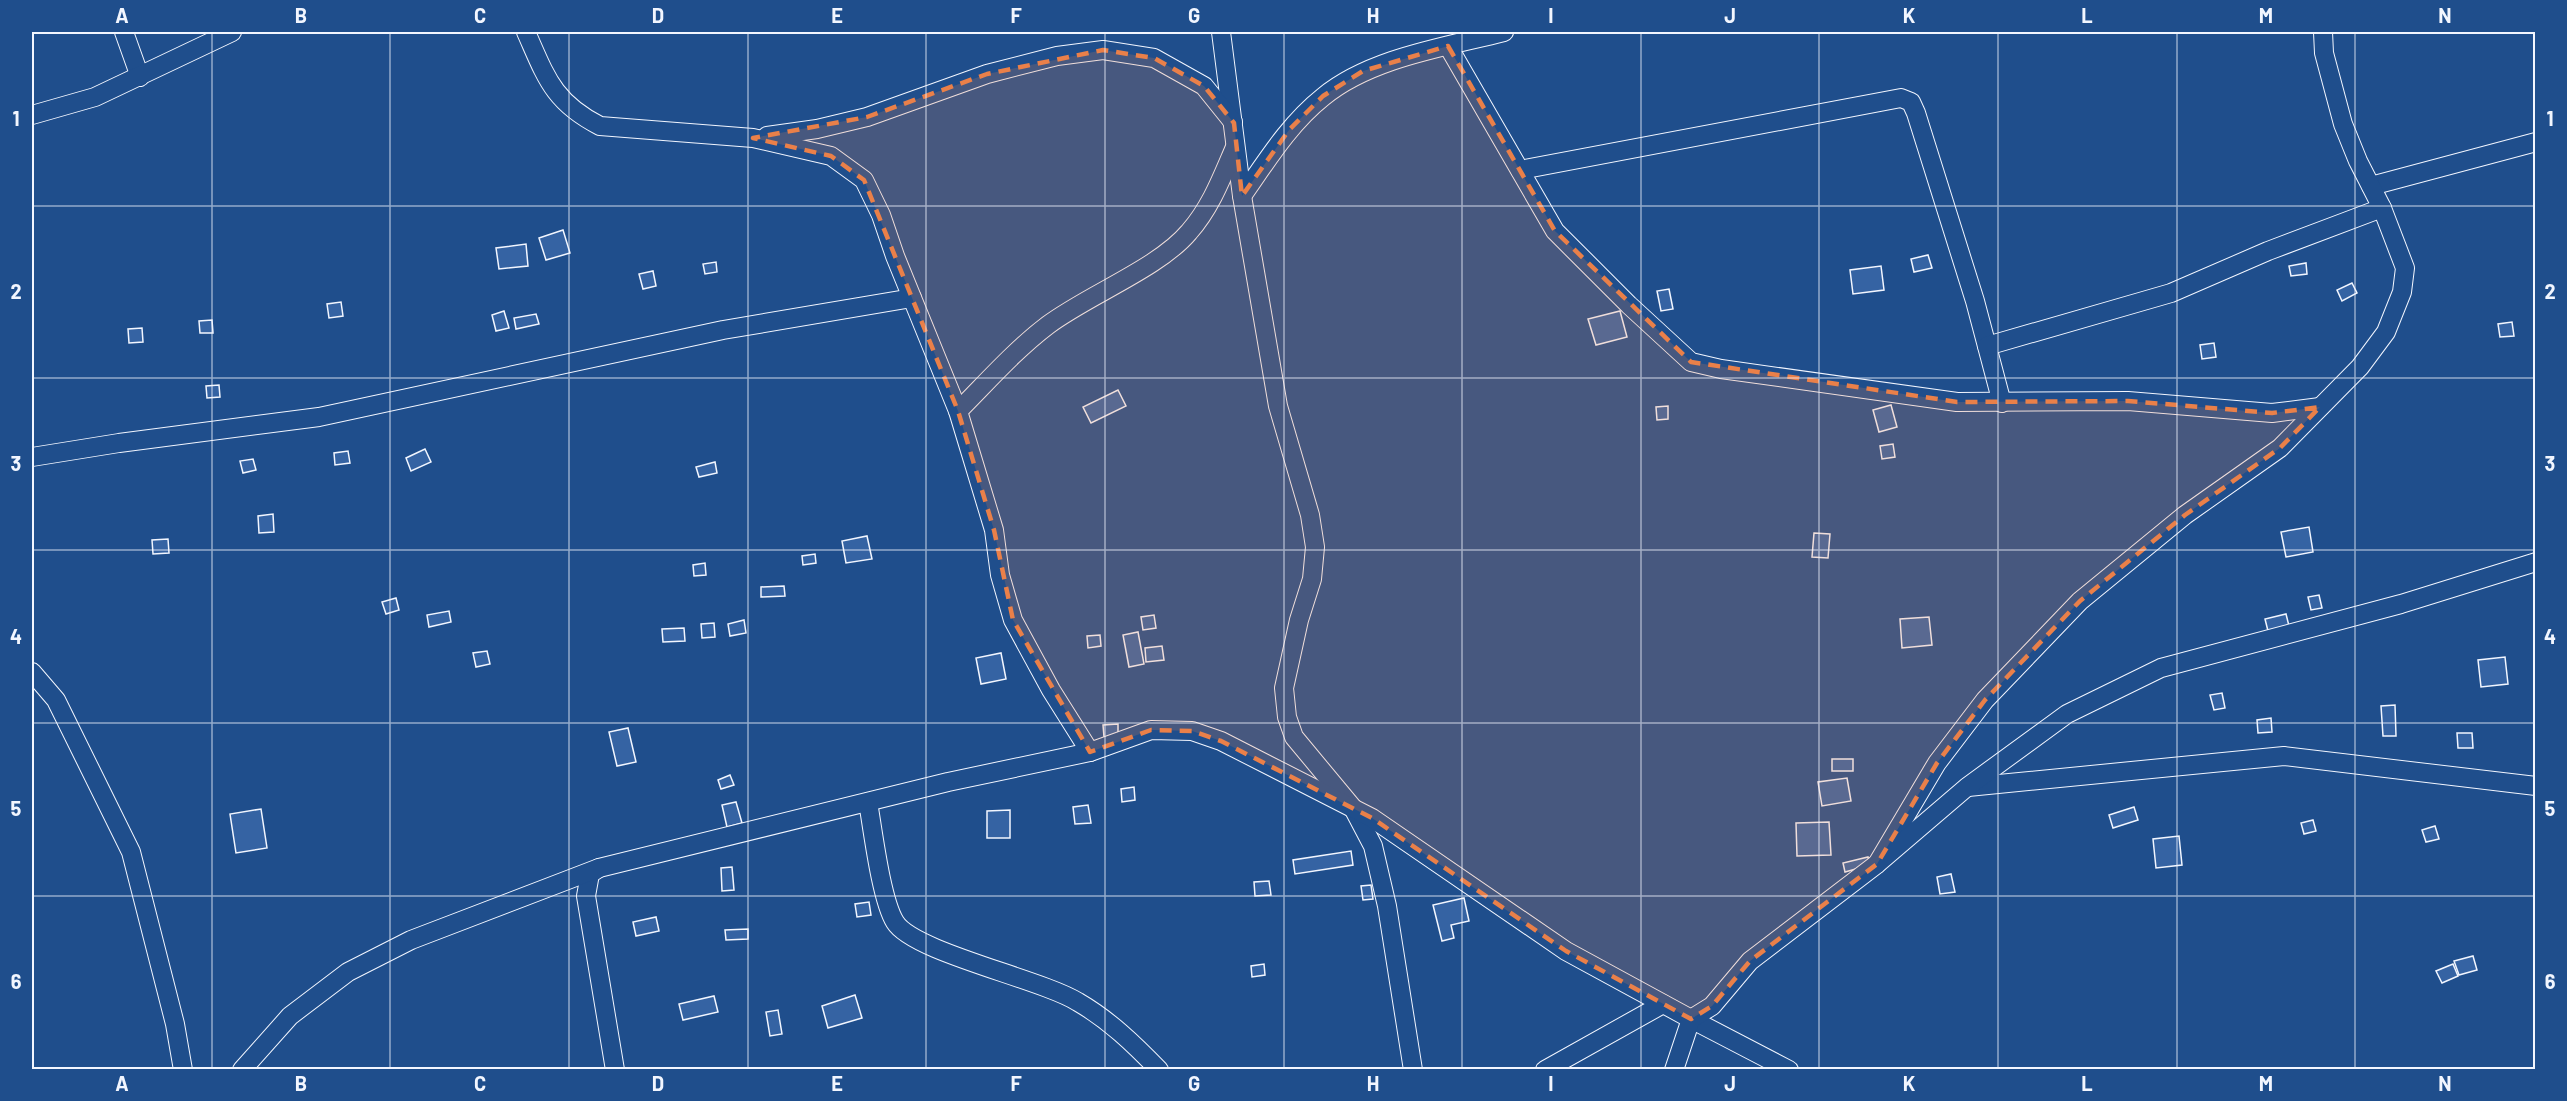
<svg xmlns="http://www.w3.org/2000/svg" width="2567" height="1101" font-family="Barlow,sans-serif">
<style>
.building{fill:#3563a3;stroke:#f2f6ff;stroke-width:1.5}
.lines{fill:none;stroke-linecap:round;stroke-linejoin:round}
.minor-casing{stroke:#f2f6ff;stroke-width:20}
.minor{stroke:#1f4e8c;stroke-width:18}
.marked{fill:#ea8049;fill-opacity:0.2;stroke:#ea8049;stroke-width:4.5;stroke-dasharray:12 8;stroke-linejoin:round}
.grid{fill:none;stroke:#f2f6ff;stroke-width:1.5;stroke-opacity:0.55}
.neatline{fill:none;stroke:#f2f6ff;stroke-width:2}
.grid-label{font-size:20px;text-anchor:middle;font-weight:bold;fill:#f2f6ff}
</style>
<rect width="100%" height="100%" fill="#1f4e8c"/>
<g class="building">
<polygon points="563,230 570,253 546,260 539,238"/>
<polygon points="526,244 528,266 499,269 496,248"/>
<polygon points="1928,255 1932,268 1914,272 1911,259"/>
<polygon points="716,262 717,272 705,274 703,264"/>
<polygon points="2306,263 2307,274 2291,276 2289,266"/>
<polygon points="1881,266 1884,290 1853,294 1850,270"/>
<polygon points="653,271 656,286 643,289 639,274"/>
<polygon points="2352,283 2357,293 2342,301 2337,290"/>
<polygon points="1669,289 1673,309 1661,311 1657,291"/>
<polygon points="341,302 343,316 329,318 327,304"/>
<polygon points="504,311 509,328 496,331 492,315"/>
<polygon points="1620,311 1627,337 1596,345 1588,319"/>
<polygon points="536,314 539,324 516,329 514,318"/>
<polygon points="212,320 213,333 200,333 199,321"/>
<polygon points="2512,322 2514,336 2500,337 2498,324"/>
<polygon points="142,328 143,342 129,343 128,329"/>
<polygon points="2214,343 2216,357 2202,359 2200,345"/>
<polygon points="219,385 220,397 207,398 206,386"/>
<polygon points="1118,390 1126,406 1091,423 1083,407"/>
<polygon points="1891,405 1897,427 1879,432 1873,410"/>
<polygon points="1668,406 1668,419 1657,420 1656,407"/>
<polygon points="1893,444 1895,457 1882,459 1880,446"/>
<polygon points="425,449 431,462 411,471 406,458"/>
<polygon points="348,451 350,463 335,465 334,453"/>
<polygon points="253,459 256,470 243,473 240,461"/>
<polygon points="715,462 717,473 699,477 696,467"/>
<polygon points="273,514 274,532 259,533 258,516"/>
<polygon points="2309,527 2313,552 2286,557 2281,532"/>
<polygon points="1814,533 1830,534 1828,558 1812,557"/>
<polygon points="867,536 872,559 846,563 842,541"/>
<polygon points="168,539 169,553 153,554 152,540"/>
<polygon points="815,554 816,563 803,565 802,556"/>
<polygon points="705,563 706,575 694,576 693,565"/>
<polygon points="784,586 785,596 761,597 761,587"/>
<polygon points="2319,595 2322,608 2311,610 2308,597"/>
<polygon points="396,598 399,610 386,614 382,602"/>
<polygon points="449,611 451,622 429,627 427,615"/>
<polygon points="2286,614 2289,626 2268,631 2265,619"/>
<polygon points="1154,615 1156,628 1143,630 1141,617"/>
<polygon points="1929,617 1932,645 1902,648 1900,619"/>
<polygon points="744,620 746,633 730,636 728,624"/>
<polygon points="714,623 715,637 702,638 701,624"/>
<polygon points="684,628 685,641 663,642 662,629"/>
<polygon points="1138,632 1144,664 1129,667 1123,635"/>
<polygon points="1100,635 1101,646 1088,648 1087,636"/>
<polygon points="1162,646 1164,660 1146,662 1145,648"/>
<polygon points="487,651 490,664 476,667 473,653"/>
<polygon points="1001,653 1006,679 981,684 976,658"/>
<polygon points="2505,657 2508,684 2481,687 2478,660"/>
<polygon points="2222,693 2225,708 2214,710 2210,695"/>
<polygon points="2395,705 2396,736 2383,736 2381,706"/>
<polygon points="2271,718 2272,732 2258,733 2257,720"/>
<polygon points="1118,724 1118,736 1104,737 1103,725"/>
<polygon points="628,728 636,762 617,766 609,732"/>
<polygon points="2457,733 2472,733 2473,748 2458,748"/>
<rect x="1832" y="759" width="21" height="12"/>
<polygon points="730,775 734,785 721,789 718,780"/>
<polygon points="1847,778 1851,801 1822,806 1818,782"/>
<polygon points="1134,787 1135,800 1122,802 1121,789"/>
<polygon points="736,802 742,823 727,827 722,805"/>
<polygon points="1088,805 1091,823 1075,824 1073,807"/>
<polygon points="2134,807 2138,820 2113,828 2109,815"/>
<polygon points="261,809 267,848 236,853 230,814"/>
<polygon points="1010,810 1010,838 987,838 987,811"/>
<polygon points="2313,820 2316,831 2304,834 2301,823"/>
<polygon points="1829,822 1831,855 1797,856 1796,823"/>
<polygon points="2435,826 2439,839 2426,842 2422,830"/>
<polygon points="2179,836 2182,865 2156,868 2153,839"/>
<polygon points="1351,851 1353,865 1295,874 1293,860"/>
<polygon points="1868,857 1870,865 1845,872 1843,863"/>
<polygon points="732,867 734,890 722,891 721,868"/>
<polygon points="1951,874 1955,892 1940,894 1937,877"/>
<polygon points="1269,881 1271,895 1255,896 1254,882"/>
<polygon points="1371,885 1373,899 1363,900 1361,886"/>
<polygon points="1464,898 1469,921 1451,925 1454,938 1442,941 1433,905"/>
<polygon points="869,902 871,915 857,917 855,904"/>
<polygon points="656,917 659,931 636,936 633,922"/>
<polygon points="748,929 748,939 726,940 725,930"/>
<polygon points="2473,956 2477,970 2459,975 2454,961"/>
<polygon points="1264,964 1265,975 1252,977 1251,966"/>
<polygon points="2453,964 2458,976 2442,983 2436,971"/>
<polygon points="855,995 862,1018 828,1028 822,1006"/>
<polygon points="714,996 718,1012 683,1020 679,1004"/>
<polygon points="778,1010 782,1034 770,1036 766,1012"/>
</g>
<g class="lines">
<defs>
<g id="minor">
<polyline points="124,32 140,77"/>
<path d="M526 32C546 77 553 102 600 126L753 138 831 156 864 180 881 215 895 256 958 411 994 530 1000 575 1013 620 1051 690 1090 752"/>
<polyline points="1221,32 1242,196 1278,406 1310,515 1315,547 1312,579 1299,620 1284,688 1287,717 1294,737 1353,808 1373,846 1387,906 1413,1070"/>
<polyline points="1448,46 1555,231 1629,305 1691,362 1721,369 1957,402 2128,401 2272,413 2320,407"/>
<polyline points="32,115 95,97 232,32"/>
<polyline points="767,136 817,129 867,117 987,74 1057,56 1103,50 1154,58 1204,86 1233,122"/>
<polyline points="1520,170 1901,98 1911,102 1916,113 1975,301 2002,403"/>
<polyline points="2371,186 2536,142"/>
<path d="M1242 196C1266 162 1289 124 1323 97 1370 58 1445 47 1504 32"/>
<polyline points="1987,346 2171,293 2268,251 2382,208"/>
<path d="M958 411C987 382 1015 350 1048 325 1088 295 1159 268 1189 232 1211 207 1222 177 1235 147"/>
<polyline points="32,457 119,443 319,417 723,330 912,298"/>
<polyline points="32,672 56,700 131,852 175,1024 183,1070"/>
<polyline points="1968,787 2284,756 2536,786"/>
<path d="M868 802C873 831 881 899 895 922 913 952 1041 979 1078 1002 1109 1020 1134 1044 1159 1070"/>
<polyline points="1877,864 1937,763 1985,700 2080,601 2185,515 2280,448 2360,367 2386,332 2402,292 2405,268 2382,208 2358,161 2343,124 2324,53 2323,32"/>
<polyline points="599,868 590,874 586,896 615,1070"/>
<polyline points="242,1070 290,1016 348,972 411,940 599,868 948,782 1090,752 1151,730 1192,731 1221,741 1372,818 1566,951 1691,1019 1789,1070"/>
<polyline points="1545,1070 1663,1004"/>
<polyline points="1674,1070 1691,1019 1712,1006 1750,961 1877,864 1967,787 2067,714 2161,668 2401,604 2536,562"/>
</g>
</defs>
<use href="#minor" class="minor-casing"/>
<use href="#minor" class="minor"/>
</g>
<path class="marked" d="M1448 46 1555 231 1691 362 1957 402 2128 401 2272 413 2320 407 2280 448 2185 515 2080 601 1985 700 1937 763 1877 864 1750 961 1712 1006 1691 1019 1566 951 1372 818 1221 741 1192 731 1151 730 1090 752 1013 620 994 530 958 411 864 180 831 156 753 138 867 117 987 74 1103 50 1154 58 1204 86 1234 123 1242 196 1289 130 1323 96 1363 71Z"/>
<path class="grid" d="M212 32V1070M390 32V1070M569 32V1070M748 32V1070M926 32V1070M1105 32V1070M1284 32V1070M1462 32V1070M1641 32V1070M1819 32V1070M1998 32V1070M2177 32V1070M2355 32V1070M32 206H2536M32 378H2536M32 550H2536M32 723H2536M32 896H2536"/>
<rect width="2567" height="1101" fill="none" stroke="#1f4e8c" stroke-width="66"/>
<rect x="33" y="33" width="2501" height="1035" class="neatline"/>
<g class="grid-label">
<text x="122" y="23">A</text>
<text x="301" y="23">B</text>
<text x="480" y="23">C</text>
<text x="658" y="23">D</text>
<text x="837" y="23">E</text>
<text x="1016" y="23">F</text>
<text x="1194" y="23">G</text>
<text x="1373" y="23">H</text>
<text x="1551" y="23">I</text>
<text x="1730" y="23">J</text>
<text x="1909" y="23">K</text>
<text x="2087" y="23">L</text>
<text x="2266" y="23">M</text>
<text x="2445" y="23">N</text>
<text x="16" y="126">1</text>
<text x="2550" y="126">1</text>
<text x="16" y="299">2</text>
<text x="2550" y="299">2</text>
<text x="16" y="471">3</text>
<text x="2550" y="471">3</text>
<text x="16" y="644">4</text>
<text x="2550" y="644">4</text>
<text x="16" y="816">5</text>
<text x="2550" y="816">5</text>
<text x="16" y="989">6</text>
<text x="2550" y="989">6</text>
<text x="122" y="1091">A</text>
<text x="301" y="1091">B</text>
<text x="480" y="1091">C</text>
<text x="658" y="1091">D</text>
<text x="837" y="1091">E</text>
<text x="1016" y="1091">F</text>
<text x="1194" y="1091">G</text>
<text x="1373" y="1091">H</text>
<text x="1551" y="1091">I</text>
<text x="1730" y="1091">J</text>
<text x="1909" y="1091">K</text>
<text x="2087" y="1091">L</text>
<text x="2266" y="1091">M</text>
<text x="2445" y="1091">N</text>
</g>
</svg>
